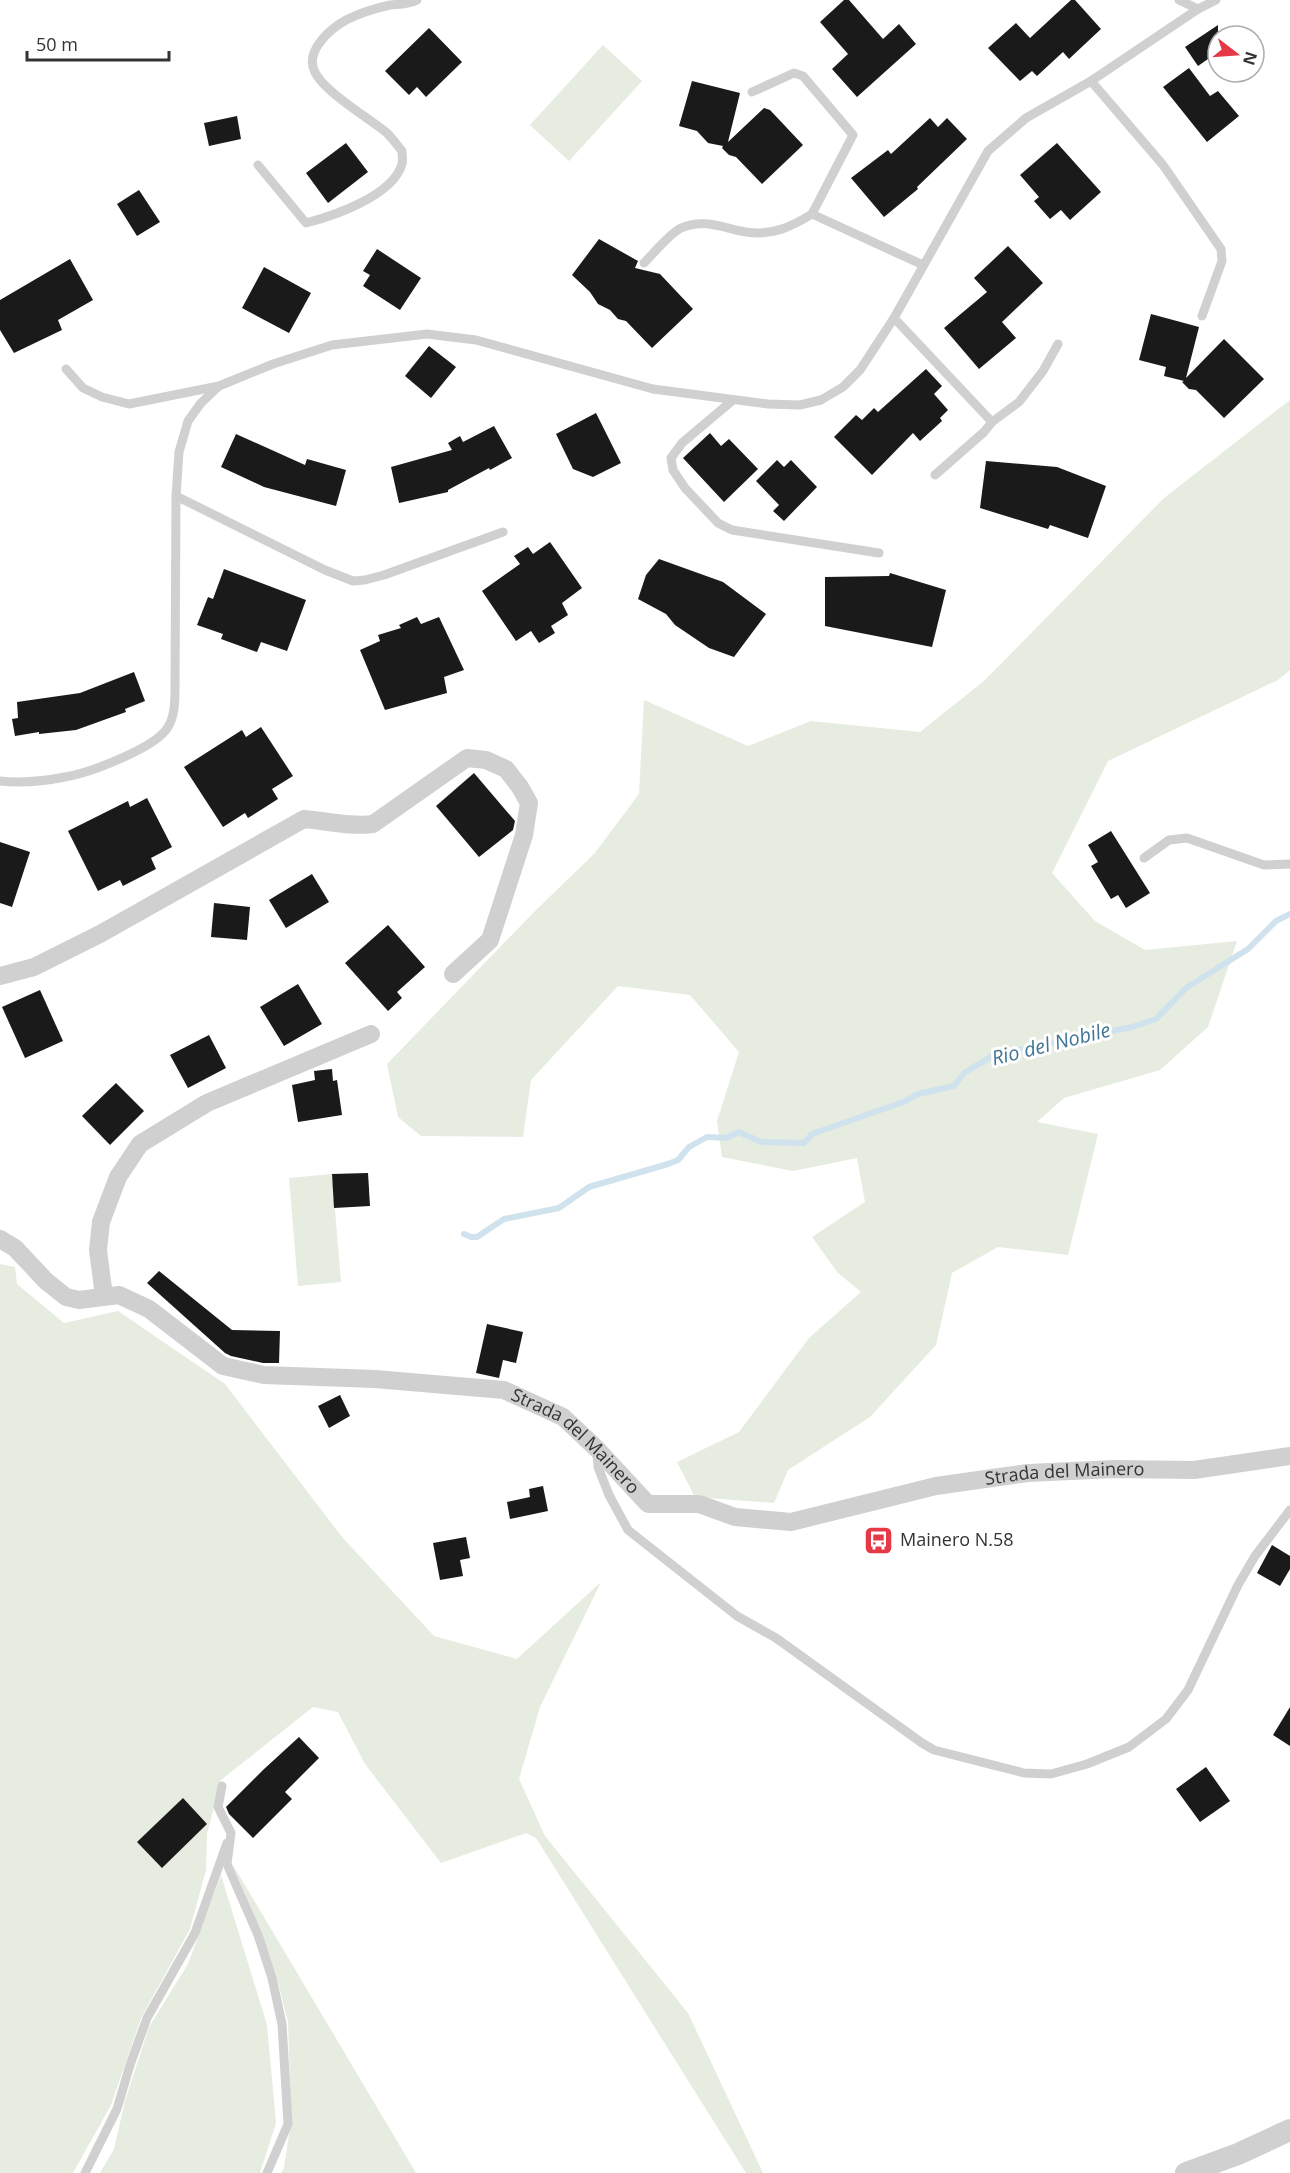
<svg xmlns="http://www.w3.org/2000/svg" width="1290" height="2173" font-family="'Open Sans',sans-serif">
<style>
.green{fill:#e6ecdf}
.lines{fill:none;stroke-linecap:round;stroke-linejoin:round}
.stream{stroke:#cfe2ee;stroke-width:6}
.building{fill:#1a1a1a}
.service{stroke:#d0d0d0;stroke-width:9}
.minor{stroke:#d0d0d0;stroke-width:18}
.tertiary{stroke:#d0d0d0;stroke-width:22}
.labels{text-anchor:middle;stroke-width:6;stroke-linejoin:round;paint-order:stroke}
.street-label{font-size:18px;fill:#333;stroke:#fff}
.poi-label{font-size:18px;fill:#333;stroke:#fff;text-anchor:start}
.water-label{font-size:20px;font-style:italic;fill:#3f7597;stroke:#fff}
</style>
<rect width="100%" height="100%" fill="#fff"/>
<g class="green">
<polygon points="603,45 642,81 569,161 530,125"/>
<polygon points="1290,400 1290,670 1278,680 1108,761 1052,873 1095,921 1145,950 1237,941 1208,1027 1160,1070 1064,1098 1037,1122 1098,1134 1068,1255 998,1247 952,1273 936,1345 870,1417 788,1470 774,1503 695,1497 677,1462 739,1432 809,1338 861,1292 838,1273 812,1237 865,1202 857,1158 793,1171 722,1157 717,1121 739,1052 690,995 618,986 531,1080 523,1137 421,1136 398,1117 387,1064 535,911 594,854 639,794 644,700 748,746 811,721 920,732 984,681 1164,498"/>
<polygon points="332,1174 341,1282 298,1286 289,1178"/>
<polygon points="0,1264 15,1267 17,1284 64,1323 118,1311 225,1384 342,1537 434,1636 517,1659 601,1582 540,1707 519,1779 545,1836 688,2013 763,2173 746,2173 536,1838 526,1833 441,1863 365,1764 338,1712 313,1707 221,1780 207,1834 206,1870 190,1929 141,2018 111,2105 73,2173 0,2173"/>
<polygon points="233,1865 416,2173 281,2173 284,2168 291,2121 288,2022 276,1975 260,1930"/>
<polygon points="221,1875 267,2025 276,2123 260,2173 100,2173 114,2149 125,2101 149,2027 188,1964"/>
</g>
<g class="lines">
<polyline class="stream" points="464,1234 471,1237 477,1237 504,1219 559,1208 589,1187 668,1164 678,1160 689,1147 707,1137 726,1138 739,1132 761,1142 804,1143 812,1134 903,1102 918,1094 954,1086 964,1073 994,1055 1132,1027 1156,1019 1186,988 1248,949 1276,921 1290,914"/>
</g>
<g class="building">
<polygon points="844,0 849,0 883,39 899,24 916,44 857,97 832,69 848,54 820,22"/>
<polygon points="1071,0 1075,0 1101,29 1069,59 1063,52 1037,76 1032,71 1020,81 988,48 1016,23 1030,38"/>
<polygon points="1218,25 1218,52 1198,66 1185,47"/>
<polygon points="429,28 462,62 426,97 417,87 409,95 385,71"/>
<polygon points="1189,68 1210,96 1218,91 1239,116 1207,142 1163,87"/>
<polygon points="692,81 740,93 728,142 764,108 770,110 803,145 762,184 736,157 729,155 722,148 723,146 708,143 697,131 679,126"/>
<polygon points="237,116 241,139 209,146 204,123"/>
<polygon points="930,118 938,127 947,118 967,139 917,187 918,189 884,217 851,178 888,150 891,154"/>
<polygon points="346,143 368,172 328,203 306,173"/>
<polygon points="1057,143 1101,192 1070,220 1061,210 1050,219 1034,201 1039,197 1020,175"/>
<polygon points="139,190 160,222 137,236 117,204"/>
<polygon points="599,239 638,261 635,268 660,274 693,309 652,348 626,321 618,319 610,310 598,304 590,292 572,275"/>
<polygon points="1008,246 1043,283 1002,322 1016,338 979,369 944,328 987,292 974,278"/>
<polygon points="377,249 421,278 400,310 363,286 370,275 363,271"/>
<polygon points="70,259 93,300 58,320 62,330 14,353 0,330 0,300"/>
<polygon points="264,267 311,293 289,333 242,308"/>
<polygon points="1151,314 1199,327 1186,378 1224,339 1264,379 1224,418 1196,390 1189,389 1182,382 1184,381 1164,376 1166,367 1139,360"/>
<polygon points="429,346 456,367 431,398 405,376"/>
<polygon points="926,369 942,386 934,394 948,410 940,418 942,421 920,441 913,433 872,475 834,437 856,415 862,420 874,408 878,412"/>
<polygon points="596,413 621,463 593,477 573,469 556,434"/>
<polygon points="494,426 512,458 490,470 489,468 448,490 448,492 399,503 391,467 452,450 448,443 460,436 463,442"/>
<polygon points="710,433 721,446 729,439 758,469 724,502 683,458"/>
<polygon points="236,434 305,465 307,459 346,470 336,506 264,487 221,467"/>
<polygon points="777,460 784,467 791,460 817,487 784,521 773,511 779,505 756,481"/>
<polygon points="986,461 1057,467 1106,486 1088,538 1050,525 1048,529 980,508"/>
<polygon points="550,542 582,588 562,603 568,615 551,626 555,633 539,643 531,631 516,641 482,591 520,564 514,556 528,547 533,554"/>
<polygon points="659,559 723,582 766,614 734,657 709,648 675,625 666,614 638,599 646,575"/>
<polygon points="224,569 306,600 287,651 261,642 257,652 221,639 223,634 197,625 208,597 213,599"/>
<polygon points="890,573 946,590 932,647 825,626 825,577 889,576"/>
<polygon points="417,617 421,624 439,617 464,670 444,677 447,693 385,710 360,650 380,641 378,635 401,628 399,625"/>
<polygon points="134,672 145,701 125,709 126,712 76,730 39,734 39,732 15,736 12,719 18,718 17,702 80,693"/>
<polygon points="261,727 293,776 272,789 278,799 248,818 245,813 223,827 184,767 242,730 246,737"/>
<polygon points="474,773 515,821 513,830 479,857 436,806"/>
<polygon points="147,798 172,847 151,858 156,869 123,886 120,880 98,891 68,831 128,801 130,807"/>
<polygon points="1111,831 1150,893 1126,908 1118,895 1111,899 1091,866 1098,862 1088,845"/>
<polygon points="0,842 30,852 12,907 0,903"/>
<polygon points="312,874 329,902 286,928 269,900"/>
<polygon points="214,903 250,907 247,940 211,937"/>
<polygon points="388,925 425,967 397,992 402,998 388,1011 345,963"/>
<polygon points="298,984 322,1024 284,1046 260,1007"/>
<polygon points="40,990 63,1041 25,1058 2,1007"/>
<polygon points="209,1035 226,1068 188,1088 170,1055"/>
<polygon points="332,1069 333,1081 337,1080 342,1115 298,1122 292,1085 315,1080 314,1071"/>
<polygon points="116,1083 144,1111 110,1145 82,1116"/>
<polygon points="368,1173 370,1206 334,1208 332,1174"/>
<polygon points="159,1271 232,1330 280,1331 279,1363 263,1363 231,1356 225,1353 147,1283"/>
<polygon points="487,1324 523,1332 516,1363 503,1360 499,1378 476,1373"/>
<polygon points="340,1395 350,1416 329,1428 318,1406"/>
<polygon points="543,1486 548,1511 510,1519 507,1502 530,1497 529,1489"/>
<polygon points="466,1537 470,1558 460,1560 463,1576 440,1580 433,1543"/>
<polygon points="1272,1545 1290,1556 1290,1569 1280,1586 1257,1573"/>
<polygon points="1290,1707 1290,1746 1273,1735"/>
<polygon points="299,1737 319,1758 285,1792 292,1799 253,1838 229,1814 226,1807 263,1770"/>
<polygon points="1206,1767 1230,1801 1200,1822 1176,1789"/>
<polygon points="183,1798 207,1824 162,1868 137,1842"/>
</g>
<g class="lines">
<g class="service">
<polyline points="1179,0 1198,9"/>
<polyline points="1091,81 1163,165 1221,249 1222,261 1202,316"/>
<polyline points="752,92 794,73 803,76 853,135 812,214"/>
<path d="M258 165 306 223C333 216 393 196 402 164 403 161 402 154 402 151 397 145 392 138 387 133 369 118 321 90 314 70 306 50 330 29 346 20 358 14 376 8 390 5 400 4 407 5 417 0"/>
<path d="M644 263C654 253 669 234 681 228 703 218 724 228 746 232 772 236 791 227 812 214L923 265"/>
<polyline points="894,318 992,422 984,432 935,475"/>
<polyline points="66,369 83,388 102,397 129,404 219,386"/>
<polyline points="733,400 682,443 671,458 673,470 685,488 718,523 732,530 879,553"/>
<polyline points="992,422 1019,402 1043,371 1058,344"/>
<polyline points="176,496 325,570 353,581 365,580 384,575 503,532"/>
<path d="M0 781C20 783 45 781 65 777 89 773 156 748 168 727 175 716 175 700 175 687L176 496 179 452 188 421 201 403 219 386 273 364 332 345 427 334 476 340 653 389 768 404 800 405 821 400 843 387 860 370 894 318 988 151 1026 118 1091 81 1198 9 1216 0"/>
<polyline points="1144,858 1169,840 1187,838 1264,865 1290,864"/>
<polyline points="597,1453 598,1467 609,1495 628,1530 737,1616 776,1638 922,1743 934,1750 1024,1773 1051,1774 1087,1764 1129,1747 1166,1719 1188,1690 1238,1585 1255,1556 1290,1510"/>
<polyline points="222,1786 218,1807 231,1833 227,1864 258,1935 272,1978 282,2024 288,2124 267,2173"/>
<polyline points="85,2173 117,2109 130,2065 147,2018 195,1933 227,1843"/>
</g>
<g class="minor">
<path d="M0 976 34 967 100 934 304 819C328 821 350 827 373 824L467 758 486 760 506 769 520 787 529 803 524 835 490 940 453 974"/>
<path id="s1" d="M0 1239 15 1248 46 1281 66 1297 79 1300 119 1295 149 1309 223 1366 264 1375 375 1379 504 1390 563 1417 596 1448 648 1504H699L735 1517 791 1522 936 1486 1028 1473 1115 1469 1194 1470 1290 1456"/>
<polyline points="104,1296 98,1250 101,1222 118,1177 140,1144 207,1103 371,1034"/>
</g>
<polyline class="tertiary" points="1186,2173 1238,2154 1290,2130"/>
</g>
<defs>
<symbol id="bus-square" viewBox="-11 -11 22 22"><rect x="-9" y="-9" width="18" height="18" rx="4" fill="#e63946" stroke="#fff"/><path d="M-5-6H5V4H4V6H2V4H-2V6H-4V4H-5ZM-3.5-4V0h7V-4ZM-3.5 1.2v1.5H-2V1.2ZM2 1.2v1.5H3.5V1.2Z" fill="#fff"/></symbol>
</defs>
<g fill-rule="evenodd">
<use href="#bus-square" x="862" y="1524" width="33" height="33"/>
</g>
<g class="labels">
<g class="street-label">
<text dy="6" stroke="none"><textPath href="#s1" startOffset="640">Strada del Mainero</textPath></text>
<text dy="6" stroke="none"><textPath href="#s1" startOffset="1162">Strada del Mainero</textPath></text>
</g>
<g class="poi-label">
<text x="900" y="1546">Mainero N.58</text>
</g>
<g class="water-label">
<text transform="translate(1051 1044) rotate(-14)" y="7">Rio del Nobile</text>
</g>
</g>
<g transform="translate(1236 54) rotate(107)"><circle r="28" fill="#ffffff" stroke="#adadad" stroke-width="1.5"/>
<path d="M0-4.5L10 22L0 15L-10 22Z" fill="#e63946"/>
<text y="-9" font-size="16" font-weight="bold" text-anchor="middle" fill="#333333">N</text>
</g>
<path d="M27 51v9h142v-9" fill="none" stroke="#333333" stroke-width="3"/>
<text x="36" y="51" font-size="18" fill="#333333" stroke="#ffffff" stroke-width="4.5" paint-order="stroke">50 m</text>
</svg>
